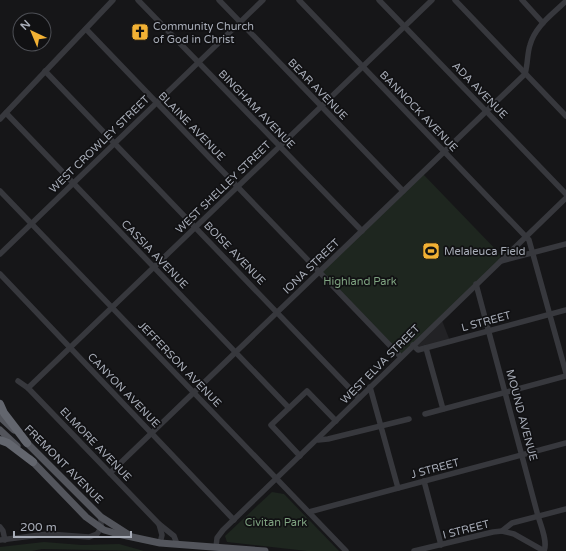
<svg xmlns="http://www.w3.org/2000/svg" width="566" height="551" font-family="'Varela Round',sans-serif">
<style>
.built{fill:#222225}
.green{fill:#1e261f}
.lines{fill:none;stroke-linecap:round;stroke-linejoin:round}
.minor{stroke:#37383d;stroke-width:5.5}
.major{stroke:#53555c;stroke-width:7}
.highway{stroke:#63666e;stroke-width:8}
.labels{text-anchor:middle;stroke-width:3.5;stroke-linejoin:round;paint-order:stroke}
.poi-label{font-size:11px;fill:#a8adb8;stroke:#111113;text-anchor:start}
.street-label{font-size:11px;fill:#a8adb8;stroke:#111113}
.park-label{font-size:11px;fill:#7fa381;stroke:#111113}
</style>
<rect width="100%" height="100%" fill="#161618"/>
<polygon class="built" points="441,318 450,341 418,350 413,345"/>
<g class="green">
<polygon points="422,173 500,254 500,261 401,357 319,272"/>
<polygon points="272,492 284,494 339,551 307,551 227,542 225,536"/>
<polygon points="44,542 82,545 119,544 144,551 42,549 32,551 0,551 0,547"/>
</g>
<g class="lines">
<g class="minor">
<polyline points="138,0 362,231"/>
<polyline points="219,0 403,191"/>
<polyline points="299,0 529,240 566,373"/>
<polyline points="379,0 566,194"/>
<polyline points="455,0 566,116"/>
<polyline points="522,0 543,23"/>
<polyline points="86,29 401,357"/>
<polyline points="45,71 359,398"/>
<polyline points="6,113 289,408 271,425 300,456"/>
<polyline points="0,119 113,0"/>
<polyline points="0,191 346,551"/>
<polyline points="0,254 263,0"/>
<polyline points="501,261 566,244"/>
<polyline points="0,274 234,520"/>
<path d="M476 284 538 516C541 526 548 542 544 551"/>
<polyline points="413,345 418,350 566,310"/>
<polyline points="426,348 443,409"/>
<polyline points="18,381 28,388 159,524 174,536 177,544"/>
<polyline points="370,387 398,488"/>
<polyline points="28,388 432,0"/>
<polyline points="289,408 307,391 336,421"/>
<polyline points="425,414 566,376"/>
<polyline points="318,440 328,439 409,419"/>
<path d="M110 473 525 74C528 64 527 54 530 45 535 26 553 14 566 1"/>
<polyline points="424,481 441,545"/>
<polyline points="309,512 566,443"/>
<polyline points="159,524 162,535 160,543"/>
<polyline points="0,527 3,531 5,540"/>
<polyline points="502,531 514,534 544,551"/>
<polyline points="0,540 48,534 89,537 97,534 101,528 101,517"/>
<polyline points="216,547 217,538 223,530 566,198"/>
<polyline points="414,551 493,532 502,531 512,523 566,509"/>
</g>
<g class="major">
<polyline points="0,417 14,430"/>
<polyline points="0,430 17,446"/>
<polyline points="24,440 101,517 129,535"/>
<polyline points="30,459 86,517 104,530 118,534 160,543 265,551"/>
</g>
<g class="highway">
<polyline points="0,404 4,413 27,443"/>
<polyline points="0,440 8,443 33,462"/>
</g>
</g>
<defs>
<symbol id="church-square" viewBox="-11 -11 22 22"><rect x="-9" y="-9" width="18" height="18" rx="4" fill="#f2b134" stroke="#111113"/><path d="M-1.2-6h2.4v3.5h3.3v2.4h-3.3V6h-2.4V-.1h-3.3v-2.4h3.3Z" fill="#111"/></symbol>
<symbol id="stadium-square" viewBox="-11 -11 22 22"><rect x="-9" y="-9" width="18" height="18" rx="4" fill="#f2b134" stroke="#111113"/><path d="M0-5a6.5 5 0 1 0 0 10a6.5 5 0 1 0 0-10ZM-3.5-1.8h7v3.6h-7Z" fill="#111"/></symbol>
</defs>
<g fill-rule="evenodd">
<use href="#church-square" x="130" y="22" width="20" height="20"/>
<use href="#stadium-square" x="421" y="241" width="20" height="20"/>
</g>
<g class="labels">
<g class="poi-label">
<text x="153" y="30">Community Church<tspan x="153" dy="13">of God in Christ</tspan></text>
<text x="444" y="255">Melaleuca Field</text>
</g>
<g class="street-label">
<text transform="translate(318 89) rotate(46)" y="4">BEAR AVENUE</text>
<text transform="translate(480 90) rotate(46)" y="4">ADA AVENUE</text>
<text transform="translate(257 109) rotate(46)" y="4">BINGHAM AVENUE</text>
<text transform="translate(419 111) rotate(46)" y="4">BANNOCK AVENUE</text>
<text transform="translate(192 126) rotate(46)" y="4">BLAINE AVENUE</text>
<text transform="translate(99 144) rotate(-44)" y="4">WEST CROWLEY STREET</text>
<text transform="translate(223 187) rotate(-44)" y="4">WEST SHELLEY STREET</text>
<text transform="translate(235 253) rotate(46)" y="4">BOISE AVENUE</text>
<text transform="translate(155 254) rotate(46)" y="4">CASSIA AVENUE</text>
<text transform="translate(311 266) rotate(-44)" y="4">IONA STREET</text>
<text transform="translate(486 321) rotate(-15)" y="4">L STREET</text>
<text transform="translate(180 364) rotate(46)" y="4">JEFFERSON AVENUE</text>
<text transform="translate(380 364) rotate(-45)" y="4">WEST ELVA STREET</text>
<text transform="translate(124 390) rotate(46)" y="4">CANYON AVENUE</text>
<text transform="translate(522 415) rotate(75)" y="4">MOUND AVENUE</text>
<text transform="translate(96 444) rotate(46)" y="4">ELMORE AVENUE</text>
<text transform="translate(64 464) rotate(45)" y="4">FREMONT AVENUE</text>
<text transform="translate(435 468) rotate(-15)" y="4">J STREET</text>
<text transform="translate(466 529) rotate(-14)" y="4">I STREET</text>
</g>
<g class="park-label">
<text x="360" y="285">Highland Park</text>
<text x="276" y="526">Civitan Park</text>
</g>
</g>
<g transform="translate(32 32) rotate(316)"><circle r="19" fill="#111113" stroke="#4d4f55"/>
<path d="M0-3L7 15L0 10L-7 15Z" fill="#f2b134"/>
<text y="-6" font-size="11" font-weight="bold" text-anchor="middle" fill="#a8adb8">N</text>
</g>
<path d="M14 531v6h117v-6" fill="none" stroke="#a8adb8" stroke-width="2"/>
<text x="20" y="531" font-size="12" fill="#a8adb8" stroke="#111113" stroke-width="3" paint-order="stroke">200 m</text>
</svg>
